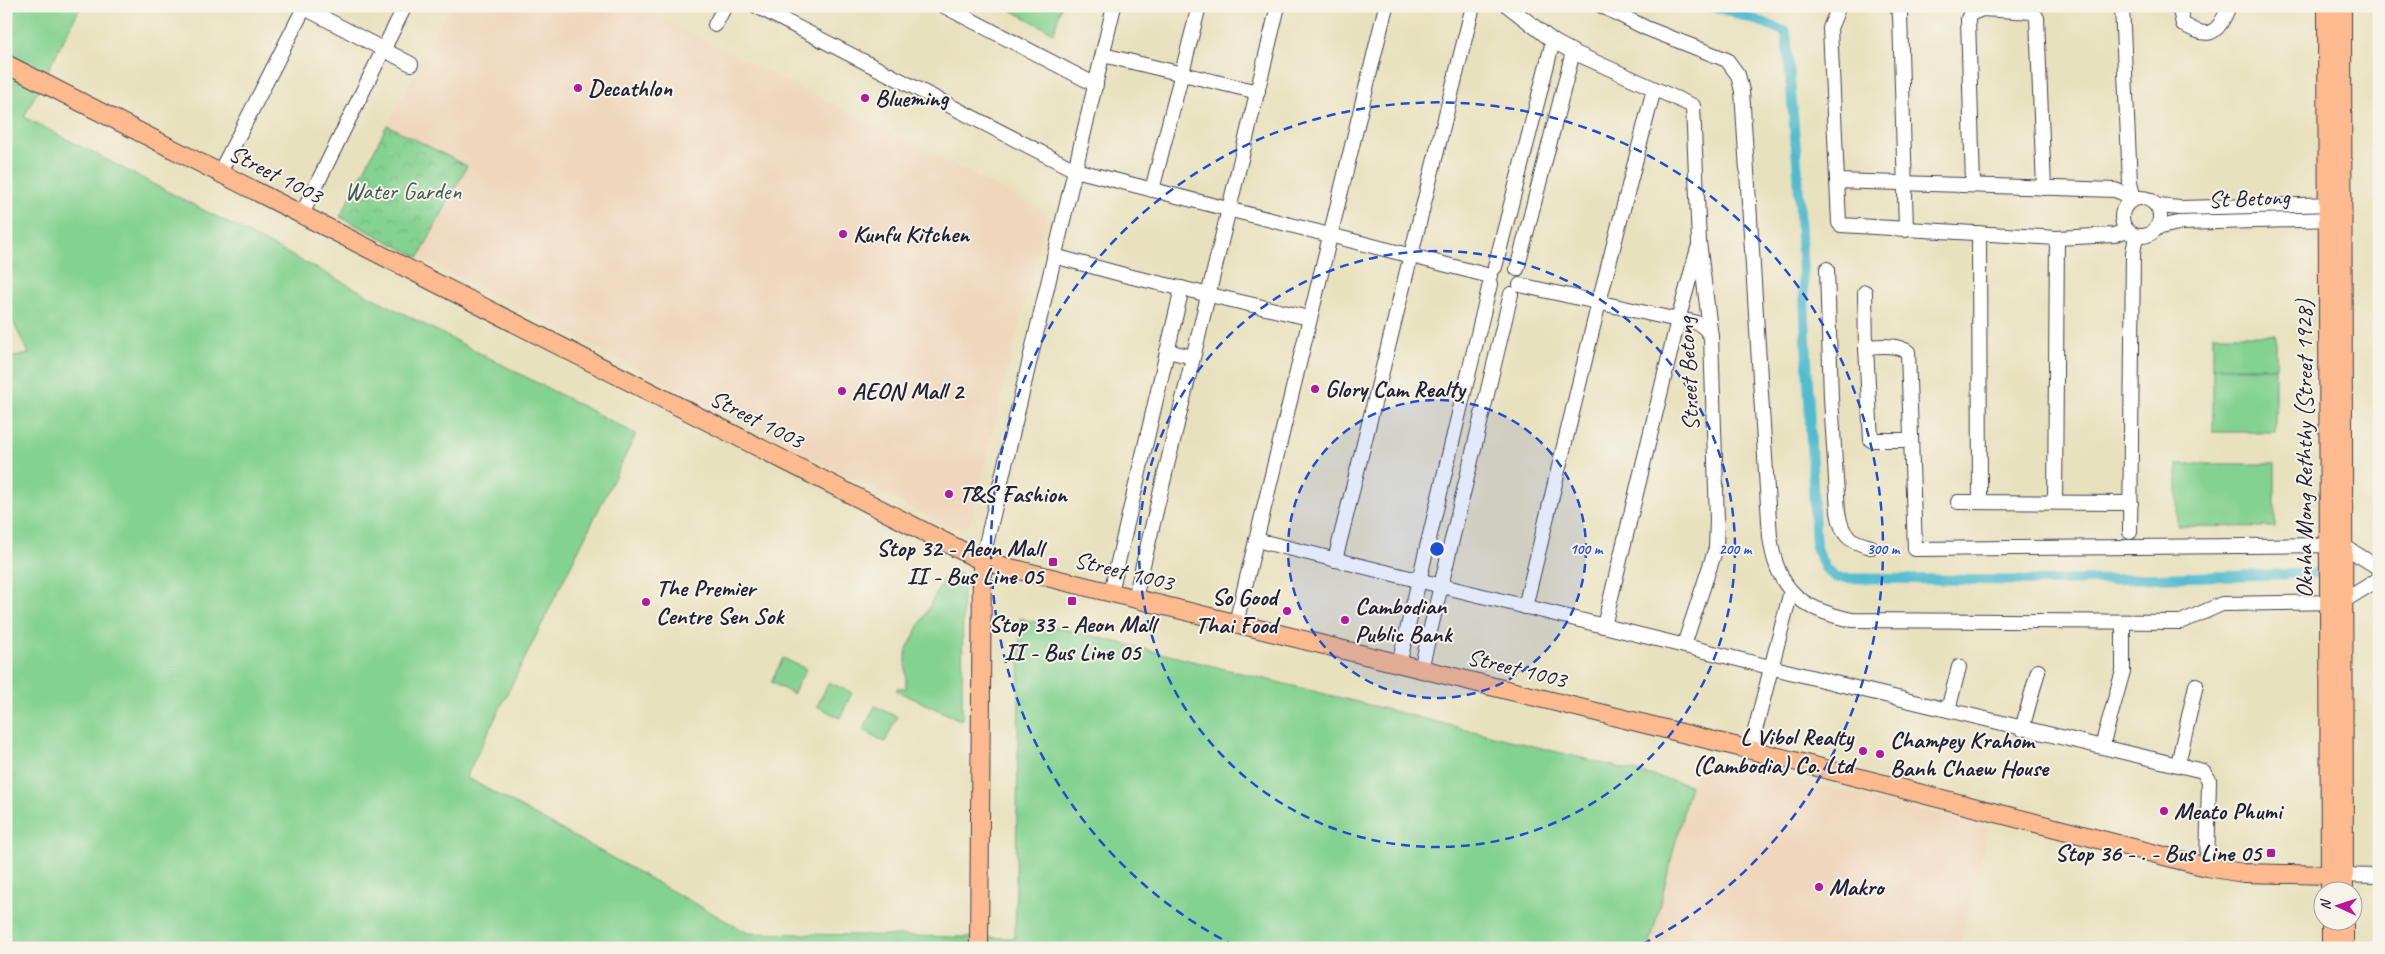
<svg xmlns="http://www.w3.org/2000/svg" width="2385" height="954" font-family="Caveat,sans-serif">
<style>
.built{fill:#efd6bc}
.grass{fill:#84d291;stroke:#537a66}
.park{fill:url(#park-crowns);stroke:#537a66}
.lines{fill:none;stroke-linecap:round;stroke-linejoin:round}
.canal{stroke:#51bbce;stroke-width:10}
.minor-casing{stroke:#403f4f;stroke-width:16}
.major-casing{stroke:#403f4f;stroke-width:20}
.minor{stroke:#fff;stroke-width:14}
.major{stroke:#fcba8e;stroke-width:18}
.ring{fill:none;stroke:#1d4ed8;stroke-width:2.5;stroke-dasharray:9 6}
.poi-dot{fill:#b5179e;stroke:#f7f3e8;stroke-width:2}
.labels{text-anchor:middle;stroke-width:4;stroke-linejoin:round;paint-order:stroke}
.poi-label{font-size:24px;font-weight:bold;fill:#22223b;stroke:#f7f3e8;text-anchor:start}
.street-label{font-size:24px;fill:#22223b;stroke:#f7f3e8}
.park-label{font-size:24px;fill:#3f5755;stroke:#f7f3e8}
.centre{fill:#1d4ed8;stroke:#f7f3e8;stroke-width:2.5}
.ring-label{font-size:15px;text-anchor:middle;font-weight:bold;fill:#1d4ed8;stroke:#f7f3e8;stroke-width:4;stroke-linejoin:round;paint-order:stroke}
</style>
<defs>
<pattern id="park-crowns" width="20" height="18" patternUnits="userSpaceOnUse" patternTransform="scale(1.25)"><rect width="20" height="18" fill="#84d291"/><path d="M2 6a3 3 0 1 1 6 0M12 15a3 3 0 1 1 6 0" fill="none" stroke="#72b47e"/></pattern>
</defs>
<rect width="100%" height="100%" fill="#f7f3e8"/>
<filter id="ink" filterUnits="userSpaceOnUse"><feTurbulence type="fractalNoise" baseFrequency=".02" numOctaves="2"/><feDisplacementMap in="SourceGraphic" scale="10" xChannelSelector="R" yChannelSelector="G"/><feConvolveMatrix kernelMatrix="1 2 1 2 8 2 1 2 1" color-interpolation-filters="sRGB"/></filter>
<filter id="wash" filterUnits="userSpaceOnUse"><feTurbulence type="fractalNoise" baseFrequency=".0096" numOctaves="4" result="noise"/><feDisplacementMap in="SourceGraphic" scale="20" xChannelSelector="R" yChannelSelector="G"/><feGaussianBlur stdDeviation="1.12" result="paint"/><feColorMatrix in="noise" values="0 0 0 0 0 0 0 0 0 0 0 0 0 0 0 0 0 1.4 0 .05"/><feComposite in="paint" operator="in"/></filter>
<g filter="url(#wash)">
<rect width="100%" height="100%" fill="#e8e1be"/>
<g class="built">
<polygon points="449,6 637,6 1047,212 970,524 952,529 419,257 467,166 388,125"/>
<polygon points="1699,756 1989,827 1958,948 1650,948"/>
</g>
<g class="grass">
<polygon points="6,6 81,6 24,117 636,434 466,777 748,933 1015,938 1020,618 1690,785 1649,948 6,948 6,358 29,354 6,308"/>
<polygon points="1003,6 1061,6 1054,33"/>
<rect x="2213" y="335" width="63" height="32"/>
<rect x="2213" y="368" width="62" height="64"/>
<polygon points="2177,464 2275,464 2275,527 2177,526"/>
<polygon points="949,569 963,576 963,580 962,719 958,719 897,691 897,688 906,688 906,651"/>
<polygon points="783,658 806,669 793,694 771,682"/>
<polygon points="829,682 852,693 840,718 817,706"/>
<polygon points="875,706 897,717 885,742 863,730"/>
</g>
<polygon class="park" points="387,125 467,166 419,257 340,217"/>
<g class="lines">
<polyline class="canal" points="1712,6 1765,23 1786,32 1798,173 1816,548 1825,568 1836,578 2055,581 2325,573"/>
</g>
</g>
<g filter="url(#ink)">
<g class="lines">
<defs>
<g id="minor">
<polyline points="301,6 411,64"/>
<polyline points="756,6 1075,170 1490,276"/>
<polyline points="944,6 1096,85"/>
<polyline points="1508,6 1553,41 1573,52 1693,106 1699,242 1711,337 1717,520 1716,548 1684,645"/>
<path d="M1602 6 1646 28 1727 60 1738 75 1742 91 1770 537C1777 590 1800 609 1852 620L2181 622 2222 604 2342 602 2379 579"/>
<polyline points="1839,6 1830,28 1839,223 1841,225 2057,238 2114,235 2127,230"/>
<polyline points="1896,6 1900,14 1906,230"/>
<polyline points="2122,6 2130,183 2134,199"/>
<path d="M2179 6 2183 24C2206 38 2216 37 2227 11"/>
<polyline points="715,25 725,6"/>
<polyline points="1103,55 1258,92"/>
<polyline points="220,172 305,6"/>
<polyline points="1837,181 2115,190 2125,194 2130,201"/>
<polyline points="1973,185 1968,19 1970,14 1982,9 2033,12 2037,18 2044,188"/>
<polyline points="1152,190 1199,6"/>
<circle cx="2141" cy="217" r="19"/>
<polyline points="2158,206 2180,208 2336,204"/>
<polyline points="302,214 405,6"/>
<polyline points="2157,228 2178,223 2336,219"/>
<polyline points="1979,233 1980,502"/>
<polyline points="1054,256 1128,276 1309,318"/>
<polyline points="1495,267 1553,41"/>
<polyline points="1517,269 1573,52"/>
<path d="M1827 269 1831 398 1838 512C1842 536 1848 541 1871 547"/>
<path d="M1520 285 1678 320C1694 321 1703 322 1711 337"/>
<polyline points="1865,292 1866,347"/>
<polyline points="1167,351 1193,357"/>
<path d="M1910 440H1871L1866 347C1879 346 1897 344 1908 352L1915 549 2342 545 2379 568"/>
<polyline points="1958,502 2131,503"/>
<polyline points="2055,502 2057,238"/>
<polyline points="2130,532 2133,253 2136,236"/>
<polyline points="1256,540 1843,685 2203,771 2209,780 2207,867"/>
<polyline points="1335,560 1473,6"/>
<polyline points="982,561 1114,6"/>
<polyline points="1111,592 1182,288"/>
<polyline points="1135,598 1278,6"/>
<polyline points="1525,607 1599,302 1654,89"/>
<polyline points="1236,623 1386,6"/>
<polyline points="1604,626 1678,320 1698,248"/>
<polyline points="1399,664 1490,284"/>
<polyline points="1421,669 1511,294"/>
<polyline points="1948,710 1959,667"/>
<polyline points="2022,729 2038,671"/>
<polyline points="2102,746 2123,671 2123,622"/>
<polyline points="1750,750 1791,591"/>
<polyline points="2178,764 2196,685"/>
<polyline points="2335,875 2379,876"/>
</g>
<g id="major">
<polyline points="2327,6 2330,892"/>
<polyline points="2342,6 2344,892"/>
<polyline points="6,64 982,561 1755,751 2207,867 2243,873 2330,875"/>
<polyline points="2331,922 2331,948"/>
<polyline points="2344,922 2344,948"/>
<polyline points="979,948 982,561"/>
</g>
</defs>
<use href="#minor" class="minor-casing"/>
<use href="#major" class="major-casing"/>
<use href="#minor" class="minor"/>
<use href="#major" class="major"/>
</g>
</g>
<circle cx="1437" cy="549" r="149" fill="#1d4ed8" fill-opacity=".12"/>
<g class="ring">
<circle cx="1437" cy="549" r="149"/>
<circle cx="1437" cy="549" r="298"/>
<path d="M1235 946A446 446 0 1 1 1639 946"/>
</g>
<g class="poi-dot">
<circle cx="578" cy="88" r="5"/>
<circle cx="865" cy="98" r="5"/>
<circle cx="843" cy="234" r="5"/>
<circle cx="1315" cy="389" r="5"/>
<circle cx="842" cy="391" r="5"/>
<circle cx="949" cy="494" r="5"/>
<rect x="1048" y="557" width="10" height="10" rx="2.5"/>
<rect x="1067" y="596" width="10" height="10" rx="2.5"/>
<circle cx="646" cy="602" r="5"/>
<circle cx="1287" cy="611" r="5"/>
<circle cx="1345" cy="620" r="5"/>
<circle cx="1863" cy="751" r="5"/>
<circle cx="1880" cy="754" r="5"/>
<circle cx="2164" cy="811" r="5"/>
<rect x="2266" y="848" width="10" height="10" rx="2.5"/>
<circle cx="1819" cy="887" r="5"/>
</g>
<g class="labels">
<g class="poi-label">
<text x="588" y="96">Decathlon</text>
<text x="875" y="106">Blueming</text>
<text x="853" y="242">Kunfu Kitchen</text>
<text x="1325" y="397">Glory Cam Realty</text>
<text x="852" y="399">AEON Mall 2</text>
<text x="959" y="502">T&amp;S Fashion</text>
<text x="1043" y="556" text-anchor="end">Stop 32 - Aeon Mall<tspan x="1043" dy="28">II - Bus Line 05</tspan></text>
<text x="656" y="596">The Premier<tspan x="656" dy="28">Centre Sen Sok</tspan></text>
<text x="1277" y="605" text-anchor="end">So Good<tspan x="1277" dy="28">Thai Food</tspan></text>
<text x="1355" y="614">Cambodian<tspan x="1355" dy="28">Public Bank</tspan></text>
<text x="1072" y="632" text-anchor="middle">Stop 33 - Aeon Mall<tspan x="1072" dy="28">II - Bus Line 05</tspan></text>
<text x="1853" y="745" text-anchor="end">L Vibol Realty<tspan x="1853" dy="28">(Cambodia) Co. Ltd</tspan></text>
<text x="1890" y="748">Champey Krahom<tspan x="1890" dy="28">Banh Chaew House</tspan></text>
<text x="2174" y="819">Meato Phumi</text>
<text x="2261" y="861" text-anchor="end">Stop 36 - . - Bus Line 05</text>
<text x="1829" y="895">Makro</text>
</g>
<g class="street-label">
<text transform="translate(276 174) rotate(27)" y="8">Street 1003</text>
<text transform="translate(2249 198) rotate(-2)" y="8">St Betong</text>
<text transform="translate(1688 374) rotate(-93)" y="8">Street Betong</text>
<text transform="translate(757 419) rotate(27)" y="8">Street 1003</text>
<text transform="translate(2304 449) rotate(-90)" y="8">Oknha Mong Reththy (Street 1928)</text>
<text transform="translate(1124 571) rotate(14)" y="8">Street 1003</text>
<text transform="translate(1517 668) rotate(14)" y="8">Street 1003</text>
</g>
<g class="park-label">
<text x="403" y="199">Water Garden</text>
</g>
</g>
<circle cx="1437" cy="549" r="8" class="centre"/>
<g class="ring-label">
<text x="1586" y="554">100 m</text>
<text x="1735" y="554">200 m</text>
<text x="1883" y="554">300 m</text>
</g>
<rect width="2385" height="954" fill="none" stroke="#f7f3e8" stroke-width="25"/>
<g transform="translate(2338 906) rotate(273)"><circle r="24" fill="#f7f3e8" stroke="#a29fa3"/>
<path d="M0-4L9 19L0 12L-9 19Z" fill="#b5179e"/>
<text y="-8" font-size="14" font-weight="bold" text-anchor="middle" fill="#22223b">N</text>
</g>
</svg>
